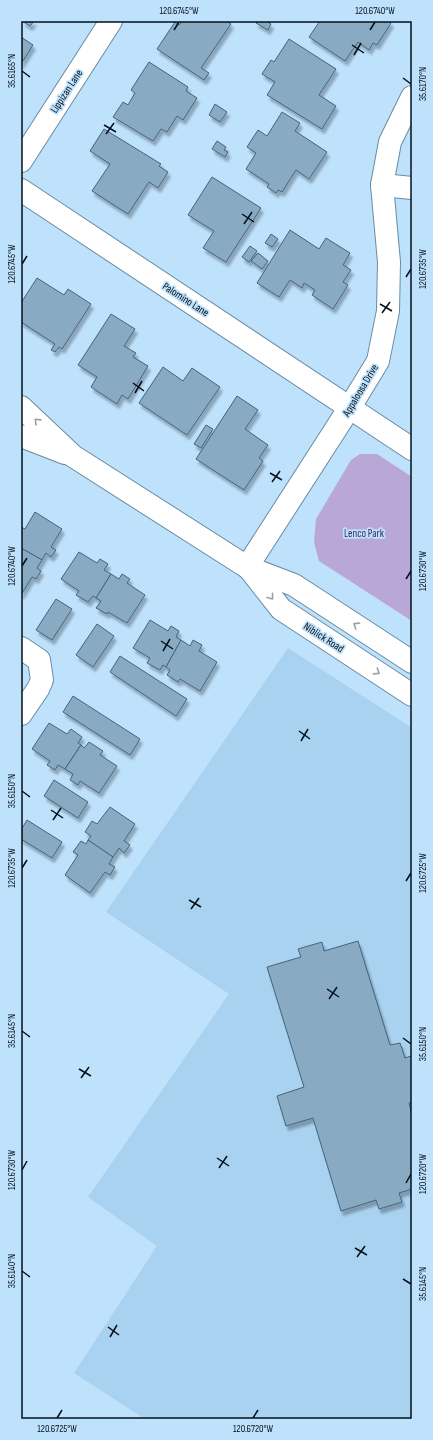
<svg xmlns="http://www.w3.org/2000/svg" width="433" height="1440" font-family="'Sofia Sans Condensed',sans-serif">
<style>
.built{fill:#a9d2f0}
.green{fill:#b8a7d7}
.building{fill:#88aac3;stroke:#44647b;filter:url(#shadow)}
.lines{fill:none;stroke-linecap:round;stroke-linejoin:round}
.minor-casing{stroke:#6a8ba3;stroke-width:24}
.major-casing{stroke:#6a8ba3;stroke-width:24}
.minor{stroke:#fff;stroke-width:22}
.major{stroke:#fff;stroke-width:22}
.oneway{stroke:#9ba0a3}
.ticks{fill:none;stroke:#05111a;stroke-width:1.5}
.labels{text-anchor:middle;stroke-width:3.5;stroke-linejoin:round;paint-order:stroke}
.street-label{font-size:11px;fill:#05111a;stroke:#bee1fc}
.park-label{font-size:11px;fill:#411f6a;stroke:#bee1fc}
.neatline{fill:none;stroke:#05111a;stroke-width:1.5}
.ticks-label{font-size:10px;text-anchor:middle;fill:#05111a}
</style>
<defs>
<filter id="shadow"><feDropShadow dx="2.5" dy="4.5" stdDeviation="1" flood-color="#0004"/></filter>
</defs>
<rect width="100%" height="100%" fill="#bee1fc"/>
<polygon class="built" points="288,648 412,728 412,1419 145,1419 74,1373 157,1246 88,1197 229,994 106,912"/>
<polygon class="green" points="360,454 377,454 412,477 412,621 319,561 314,542 316,519 351,460"/>
<g class="building">
<polygon points="22,21 34,21 30,26"/>
<polygon points="182,21 227,21 231,24 201,68 209,73 204,80 157,49 175,22 179,25"/>
<polygon points="257,21 266,21 271,24 268,30 256,23"/>
<polygon points="320,21 389,21 391,23 377,45 373,43 369,50 358,42 345,61 309,37"/>
<polygon points="21,37 33,45 21,64"/>
<polygon points="289,39 336,69 319,95 336,106 322,129 267,95 275,82 262,74 271,60 274,62"/>
<polygon points="149,62 188,87 186,91 197,98 183,120 177,116 167,132 161,129 153,141 113,117 123,102 128,105 135,93 131,90"/>
<polygon points="215,104 227,112 220,122 209,115"/>
<polygon points="282,112 300,123 295,131 327,152 309,179 296,170 282,192 278,190 276,193 267,187 269,184 246,169 256,153 247,147 258,130 267,136"/>
<polygon points="104,129 161,164 159,166 168,172 158,188 149,182 128,214 92,191 110,164 90,151"/>
<polygon points="217,141 226,147 224,150 228,152 225,157 212,149"/>
<polygon points="212,177 261,208 226,262 203,248 214,231 188,215"/>
<polygon points="290,230 319,249 326,238 350,253 343,265 351,270 343,282 348,285 333,309 312,295 315,290 304,283 302,288 290,280 279,297 257,283"/>
<polygon points="271,234 278,239 272,247 265,243"/>
<polygon points="250,246 257,251 249,262 242,257"/>
<polygon points="258,253 268,261 262,269 251,261"/>
<polygon points="37,278 64,295 68,289 91,304 62,349 59,347 55,352 51,350 55,344 21,322 21,303"/>
<polygon points="111,314 135,329 124,346 136,353 133,357 148,366 128,399 122,395 117,404 91,387 97,377 78,365"/>
<polygon points="163,367 183,381 192,368 220,387 187,435 139,403"/>
<polygon points="237,396 258,410 245,429 268,445 259,458 263,461 244,490 196,459"/>
<polygon points="206,425 213,429 201,448 194,444"/>
<polygon points="35,512 62,529 51,547 56,550 51,557 46,553 42,560 21,548 21,527 25,529"/>
<polygon points="21,548 42,560 37,568 41,571 36,579 32,577 21,595"/>
<polygon points="79,552 97,563 100,559 108,564 104,570 111,574 96,598 93,596 88,602 76,595 79,591 61,579"/>
<polygon points="111,574 119,579 122,574 130,579 127,583 145,595 127,623 108,612 107,614 96,608 101,601 96,598"/>
<polygon points="56,599 72,609 52,640 36,630"/>
<polygon points="150,620 168,631 171,626 179,631 176,637 181,640 166,667 163,665 160,670 147,663 150,658 133,648"/>
<polygon points="97,624 114,636 93,667 76,655"/>
<polygon points="181,640 190,646 193,640 202,645 199,651 217,662 200,691 180,679 178,682 167,675 170,670 166,667"/>
<polygon points="120,656 187,699 176,716 110,672"/>
<polygon points="73,696 140,739 130,755 63,712"/>
<polygon points="49,723 67,734 71,729 82,737 78,743 81,745 65,769 58,765 55,770 47,765 50,761 32,749"/>
<polygon points="89,742 103,751 100,755 117,766 99,793 80,781 78,785 70,780 73,774 65,769 81,745 84,748"/>
<polygon points="54,780 88,802 78,818 44,796"/>
<polygon points="110,807 135,824 124,841 130,845 124,853 119,848 113,857 88,840 91,836 85,832 92,821 97,824"/>
<polygon points="27,820 62,842 52,858 21,839 21,830"/>
<polygon points="88,840 113,857 109,864 115,867 110,875 105,872 90,893 65,875 78,855 73,852 81,841 86,844"/>
<polygon points="358,941 390,1045 400,1043 405,1058 411,1056 412,1059 412,1102 409,1103 412,1115 412,1189 399,1193 402,1202 379,1209 376,1200 341,1211 313,1118 286,1126 277,1096 304,1087 267,967 301,957 298,949 322,942 324,951"/>
</g>
<g class="lines">
<defs>
<g id="minor">
<polyline points="21,161 111,21"/>
<polyline points="382,185 412,188"/>
<polyline points="21,190 412,449"/>
<polyline points="247,567 350,407 378,361 388,311 389,262 382,185 390,142 412,97"/>
<polyline points="21,648 39,660 42,680 38,689 21,714"/>
</g>
<g id="major">
<polyline points="21,407 73,456 247,567 294,585 412,662"/>
<polyline points="21,436 65,453"/>
<polyline points="248,567 281,609 412,695"/>
</g>
</defs>
<use href="#minor" class="minor-casing"/>
<use href="#major" class="major-casing"/>
<use href="#minor" class="minor"/>
<use href="#major" class="major"/>
</g>
<defs><path id="oneway-chevron" d="M-2-3.5L2.5 0L-2 3.5" fill="none" stroke-width="1.6" stroke-linecap="round" stroke-linejoin="round"/></defs>
<g class="oneway">
<use href="#oneway-chevron" transform="translate(37 421) rotate(-136)"/>
<use href="#oneway-chevron" transform="translate(271 597) rotate(52)"/>
<use href="#oneway-chevron" transform="translate(356 625) rotate(-147)"/>
<use href="#oneway-chevron" transform="translate(377 672) rotate(33)"/>
</g>
<path class="ticks" d="M174 30 179 22M370 30 375 22M352 45 364 53M354 55 361 43M22 71 30 77M403 78 411 84M104 125 116 132M106 134 114 123M242 214 254 222M244 224 252 212M22 264 27 256M406 277 411 269M380 304 392 311M382 313 390 302M133 383 144 391M135 393 142 381M270 473 282 480M272 482 280 471M22 566 27 558M406 579 411 571M161 641 173 649M163 651 170 639M299 731 310 739M301 741 308 729M22 791 30 797M51 810 63 818M53 820 61 808M22 868 27 860M406 881 411 873M189 900 201 907M191 909 199 898M327 989 339 997M329 999 337 987M22 1031 30 1037M403 1038 411 1044M79 1069 91 1076M81 1078 89 1067M217 1158 229 1166M219 1168 227 1156M22 1170 27 1161M406 1183 411 1174M355 1248 367 1255M357 1257 365 1246M22 1271 30 1277M403 1279 411 1284M108 1327 119 1335M110 1337 117 1325M57 1418 62 1410M253 1418 258 1410"/>
<g class="labels">
<g class="street-label">
<text transform="translate(66 91) rotate(-57)" y="4">Lippizan Lane</text>
<text transform="translate(186 299) rotate(33)" y="4">Palomino Lane</text>
<text transform="translate(360 390) rotate(-59)" y="4">Appaloosa Drive</text>
<text transform="translate(324 637) rotate(33)" y="4">Niblick Road</text>
</g>
<g class="park-label">
<text x="364" y="537">Lenco Park</text>
</g>
</g>
<rect width="433" height="1440" fill="none" stroke="#bee1fc" stroke-width="44"/>
<rect x="22" y="22" width="389" height="1396" class="neatline"/>
<g class="ticks-label">
<text x="179" y="14">120.6745°W</text>
<text x="375" y="14">120.6740°W</text>
<text transform="translate(11 71) rotate(-90)" y="4">35.6165°N</text>
<text transform="translate(422 84) rotate(-90)" y="4">35.6170°N</text>
<text transform="translate(11 264) rotate(-90)" y="4">120.6745°W</text>
<text transform="translate(422 269) rotate(-90)" y="4">120.6735°W</text>
<text transform="translate(11 566) rotate(-90)" y="4">120.6740°W</text>
<text transform="translate(422 571) rotate(-90)" y="4">120.6730°W</text>
<text transform="translate(11 791) rotate(-90)" y="4">35.6150°N</text>
<text transform="translate(11 868) rotate(-90)" y="4">120.6735°W</text>
<text transform="translate(422 873) rotate(-90)" y="4">120.6725°W</text>
<text transform="translate(11 1031) rotate(-90)" y="4">35.6145°N</text>
<text transform="translate(422 1044) rotate(-90)" y="4">35.6150°N</text>
<text transform="translate(11 1170) rotate(-90)" y="4">120.6730°W</text>
<text transform="translate(422 1174) rotate(-90)" y="4">120.6720°W</text>
<text transform="translate(11 1271) rotate(-90)" y="4">35.6140°N</text>
<text transform="translate(422 1284) rotate(-90)" y="4">35.6145°N</text>
<text x="57" y="1432">120.6725°W</text>
<text x="253" y="1432">120.6720°W</text>
</g>
</svg>
